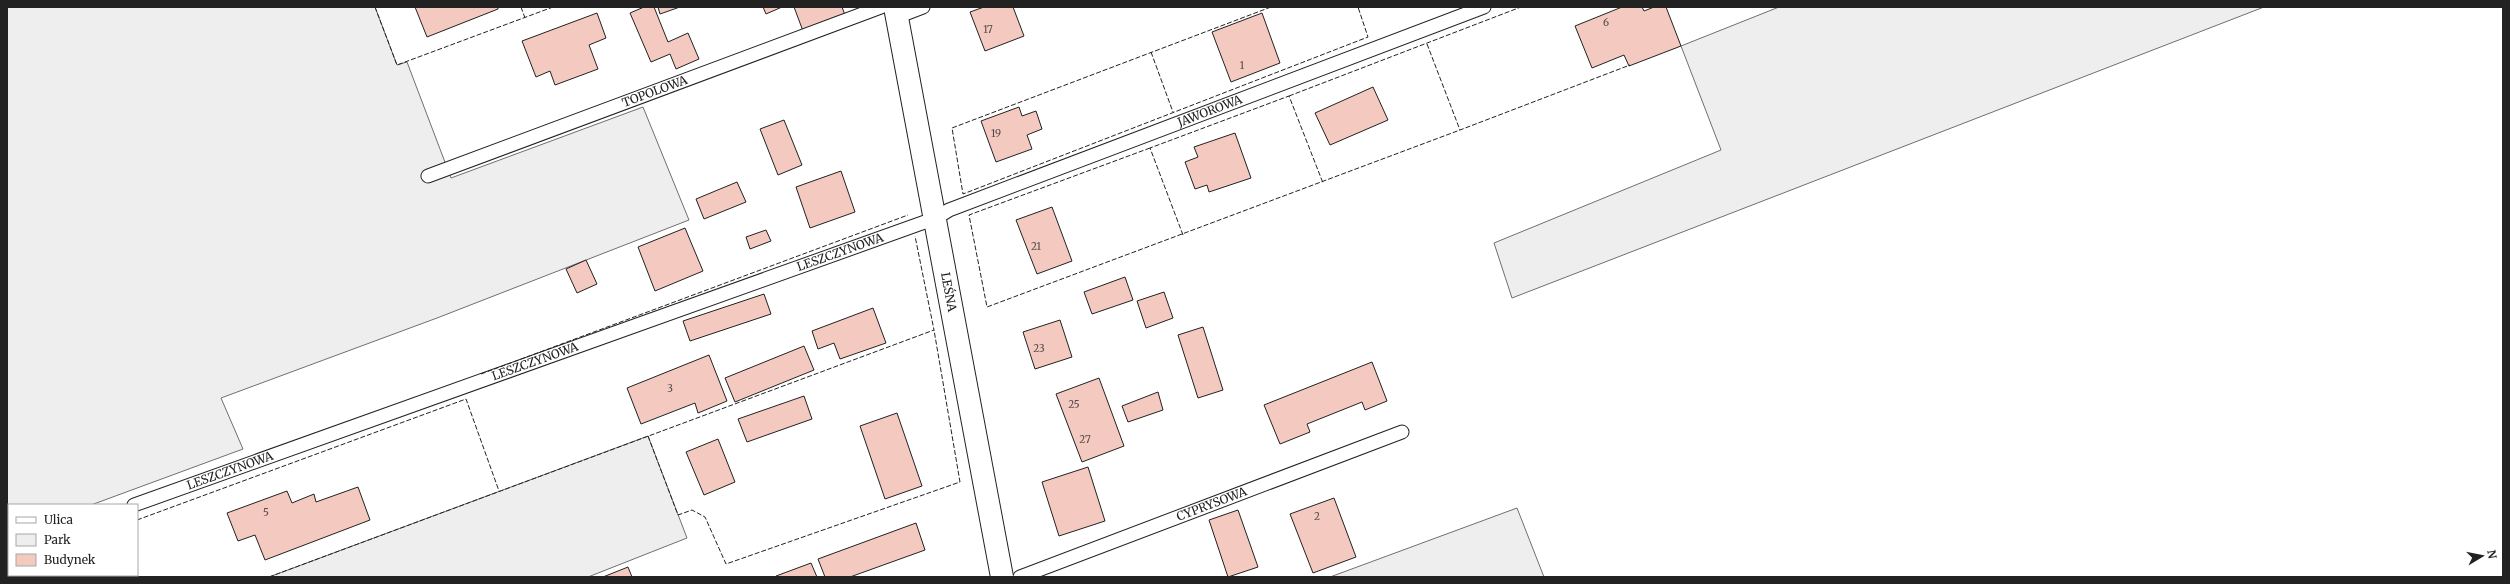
<svg xmlns="http://www.w3.org/2000/svg" width="2510" height="584" font-family="Merriweather,serif">
<style>
.green{fill:#eee;stroke:#6f6f6f}
.building{fill:#f3c9c0;stroke:#222}
.lines{fill:none;stroke-linecap:round;stroke-linejoin:round}
.service-casing{stroke:#222;stroke-width:15}
.tertiary-casing{stroke:#222;stroke-width:24}
.service{stroke:#fff;stroke-width:13}
.tertiary{stroke:#fff;stroke-width:22}
.fence{stroke:#222;stroke-width:1;stroke-dasharray:5 2;stroke-linecap:butt}
.labels{text-anchor:middle;stroke-width:3;stroke-linejoin:round;paint-order:stroke}
.number-label{font-size:10px;fill:#564c4a}
.street-label{font-size:12px;fill:#222;stroke:#fff}
</style>
<rect width="100%" height="100%" fill="#fff"/>
<g class="green">
<polygon points="7,7 375,7 397,65 407,62 451,178 643,107 689,220 437,318 221,398 243,449 91,505 9,505 9,535 7,536"/>
<polygon points="1779,7 2264,7 1512,298 1494,243 1721,150 1681,46"/>
<polygon points="648,436 687,538 588,577 269,577"/>
<polygon points="1517,508 1544,577 1330,577"/>
</g>
<g class="building">
<polygon points="415,7 498,7 498,9 427,37"/>
<polygon points="644,7 654,7 668,42 688,33 699,59 676,69 670,54 651,62 630,13"/>
<polygon points="658,7 680,7 660,14"/>
<polygon points="763,7 782,7 766,14"/>
<polygon points="794,7 842,7 845,15 803,31"/>
<polygon points="984,7 1013,7 1024,36 985,51 970,12"/>
<polygon points="1622,7 1642,7 1644,11 1654,7 1666,7 1681,46 1629,66 1624,55 1592,68 1575,26"/>
<polygon points="597,13 606,38 589,45 598,69 555,85 550,71 536,77 522,41"/>
<polygon points="1262,13 1280,63 1231,82 1212,32"/>
<polygon points="1373,87 1388,120 1330,145 1315,113"/>
<polygon points="1019,107 1022,116 1036,111 1042,129 1027,135 1032,149 996,162 981,121"/>
<polygon points="784,120 802,165 778,175 760,129"/>
<polygon points="1235,133 1251,178 1209,192 1207,185 1195,189 1185,162 1198,157 1194,147"/>
<polygon points="841,171 855,212 810,228 796,187"/>
<polygon points="737,182 746,202 704,219 696,199"/>
<polygon points="1052,207 1072,261 1037,274 1016,220"/>
<polygon points="685,228 703,271 655,291 638,247"/>
<polygon points="766,230 771,241 750,249 746,237"/>
<polygon points="586,260 597,284 577,293 566,269"/>
<polygon points="1125,277 1133,300 1092,314 1084,292"/>
<polygon points="1164,292 1173,318 1146,328 1137,301"/>
<polygon points="764,294 771,314 690,341 683,321"/>
<polygon points="873,308 886,343 840,359 834,343 818,349 812,331"/>
<polygon points="1060,320 1072,357 1035,369 1023,332"/>
<polygon points="1203,327 1223,390 1198,398 1178,335"/>
<polygon points="804,346 814,370 735,402 725,378"/>
<polygon points="709,355 727,401 698,413 695,403 641,424 627,388"/>
<polygon points="1372,362 1387,401 1365,410 1362,402 1307,424 1310,432 1280,444 1264,405"/>
<polygon points="1099,378 1124,446 1082,462 1056,394"/>
<polygon points="1158,392 1163,410 1128,422 1122,406"/>
<polygon points="804,396 812,419 747,442 738,419"/>
<polygon points="897,413 922,486 885,499 860,426"/>
<polygon points="718,439 735,482 704,495 686,452"/>
<polygon points="1088,467 1105,521 1059,536 1042,482"/>
<polygon points="358,487 370,520 265,560 255,535 238,541 227,513 287,491 292,503 314,494 316,502"/>
<polygon points="1334,498 1356,557 1313,573 1290,514"/>
<polygon points="1238,510 1258,567 1228,577 1209,520"/>
<polygon points="916,523 925,550 850,577 825,577 818,559"/>
<polygon points="811,563 817,577 776,577 776,576"/>
<polygon points="628,567 632,577 603,577"/>
</g>
<g class="lines">
<defs>
<g id="service">
<polyline points="897,17 923,7"/>
<path id="s1" d="M428 176 881 7"/>
<path id="s2" d="M134 505 936 218 949 210 1484 7"/>
<polyline points="7,550 9,550"/>
<path id="s3" d="M1020 577 1402 432"/>
</g>
<g id="tertiary">
<path id="s4" d="M895 7 1002 577"/>
</g>
</defs>
<use href="#service" class="service-casing"/>
<use href="#tertiary" class="tertiary-casing"/>
<use href="#service" class="service"/>
<use href="#tertiary" class="tertiary"/>
<g class="fence">
<polyline points="375,7 397,65 553,7"/>
<polyline points="521,7 525,18"/>
<polyline points="1271,7 952,128 963,194 1368,37 1358,7"/>
<polyline points="1427,44 1460,130 1630,65"/>
<polyline points="1151,52 1173,112"/>
<polyline points="1289,96 1521,7"/>
<polyline points="1150,148 969,215 987,307 1460,130"/>
<polyline points="1183,235 1150,148 1289,96 1323,183"/>
<polyline points="481,374 908,215"/>
<polyline points="648,436 678,515 692,510 705,517 726,564 960,482 934,330"/>
<polyline points="137,520 466,399 499,491"/>
<polyline points="7,568 9,568"/>
<polyline points="269,577 934,330 915,236"/>
</g>
</g>
<g class="labels">
<g class="number-label">
<text x="1606" y="26">6</text>
<text x="988" y="33">17</text>
<text x="1242" y="69">1</text>
<text x="996" y="137">19</text>
<text x="1036" y="250">21</text>
<text x="1039" y="352">23</text>
<text x="670" y="392">3</text>
<text x="1074" y="408">25</text>
<text x="1085" y="443">27</text>
<text x="266" y="516">5</text>
<text x="1317" y="520">2</text>
</g>
<g class="street-label">
<text dy="4" stroke="none"><textPath href="#s1" startOffset="242">TOPOLOWA</textPath></text>
<text dy="4" stroke="none"><textPath href="#s2" startOffset="1146">JAWOROWA</textPath></text>
<text dy="4" stroke="none"><textPath href="#s2" startOffset="750">LESZCZYNOWA</textPath></text>
<text dy="4" stroke="none"><textPath href="#s4" startOffset="290">LEŚNA</textPath></text>
<text dy="4" stroke="none"><textPath href="#s2" startOffset="426">LESZCZYNOWA</textPath></text>
<text dy="4" stroke="none"><textPath href="#s2" startOffset="102">LESZCZYNOWA</textPath></text>
<text dy="4" stroke="none"><textPath href="#s3" startOffset="205">CYPRYSOWA</textPath></text>
</g>
</g>
<rect width="2510" height="584" fill="none" stroke="#222222" stroke-width="16"/>
<rect x="8" y="504" width="130" height="72" fill="#ffffff" stroke="#a7a7a7"/>
<rect x="16" y="517" width="20" height="6" fill="#ffffff" stroke="#a7a7a7"/>
<text x="44" y="524" font-size="12" fill="#222222">Ulica</text>
<rect x="16" y="534" width="20" height="12" fill="#eeeeee" stroke="#a7a7a7"/>
<text x="44" y="544" font-size="12" fill="#222222">Park</text>
<rect x="16" y="554" width="20" height="12" fill="#f3c9c0" stroke="#a7a7a7"/>
<text x="44" y="564" font-size="12" fill="#222222">Budynek</text>
<g transform="translate(2482 556) rotate(80)" stroke="#ffffff" stroke-width="3" paint-order="stroke">
<path d="M0-3L7 15L0 10L-7 15Z" fill="#222222"/>
<text y="-6" font-size="11" font-weight="bold" text-anchor="middle" fill="#222222">N</text>
</g>
</svg>
